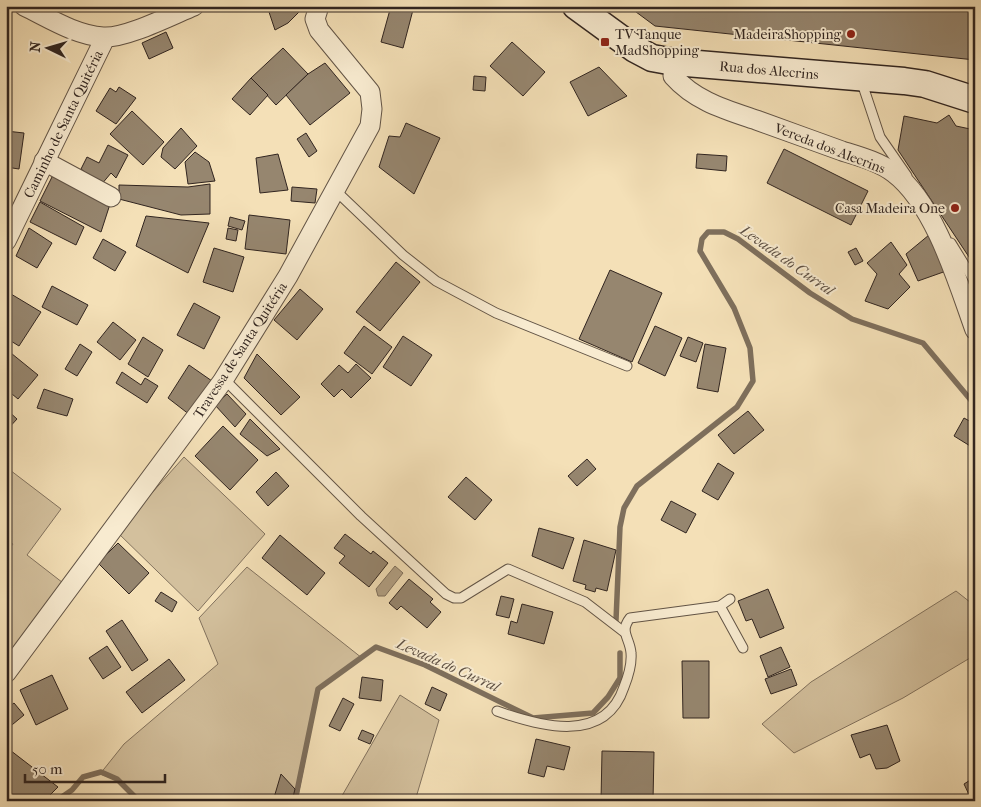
<svg xmlns="http://www.w3.org/2000/svg" width="981" height="807" font-family="'IM FELL French Canon',serif">
<style>
.green{fill:#d3c09d;stroke:#82725e}
.water{fill:#b2a084;stroke:#7e6f5c}
.lines{fill:none;stroke-linecap:round;stroke-linejoin:round}
.stream{stroke:#7e6f5c;stroke-width:5.5}
.building{fill:#96866f;stroke:#312520}
.lane-casing{stroke:#625446;stroke-width:11}
.street-casing{stroke:#625446;stroke-width:21}
.secondary-casing{stroke:#312520;stroke-width:29}
.lane{stroke:#f8ebd0;stroke-width:9}
.street{stroke:#f8ebd0;stroke-width:19}
.secondary{stroke:#f8ebd0;stroke-width:26}
.poi-dot{fill:#8f2418;stroke:#f8ebd0;stroke-width:2}
.labels{text-anchor:middle;stroke-width:4;stroke-linejoin:round;paint-order:stroke}
.poi-label{font-size:14px;fill:#312520;stroke:#f8ebd0;text-anchor:end}
.street-label{font-size:14px;fill:#312520;stroke:#f8ebd0}
.water-label{font-size:15px;font-style:italic;fill:#5e5043;stroke:#f8ebd0}
</style>
<rect width="100%" height="100%" fill="#f4e0b7"/>
<filter id="stains"><feTurbulence type="fractalNoise" baseFrequency=".004" numOctaves="4"/><feColorMatrix values="0 0 0 0 .2 0 0 0 0 .09 0 0 0 0 .02 0 0 0 .5 -.17"/></filter>
<radialGradient id="worn" r=".72"><stop offset=".6" stop-color="#630" stop-opacity="0"/><stop offset="1" stop-color="#630" stop-opacity=".3"/></radialGradient>
<g class="green">
<polygon points="184,457 265,534 198,611 117,532"/>
<polygon points="6,467 61,509 27,555 67,586 6,670 6,553 13,544 6,538"/>
<polygon points="247,567 362,658 319,690 297,801 137,801 117,780 100,774 124,744 218,664 199,618"/>
<polygon points="956,591 975,606 975,655 903,698 794,753 762,724 811,682"/>
<polygon points="400,695 439,720 415,801 339,801"/>
</g>
<polygon class="water" points="395,566 403,573 385,596 378,596 376,589"/>
<g class="lines">
<g class="stream">
<polyline points="616,620 620,527 624,508 637,486 737,407 753,381 750,348 734,308 700,251 702,239 708,232 724,232 738,239 810,293 852,319 923,343 975,405"/>
<polyline points="56,801 72,790 83,777 101,772 117,779 139,801"/>
<polyline points="295,801 318,689 376,647 425,665 533,718 593,713 608,697 620,678 620,653"/>
</g>
</g>
<g class="building">
<polygon points="267,6 305,6 288,23 275,30"/>
<polygon points="391,6 414,6 403,48 381,42"/>
<polygon points="628,6 975,6 975,60 655,26"/>
<polygon points="166,32 173,48 149,59 142,43"/>
<polygon points="512,42 545,72 523,96 490,66"/>
<polygon points="283,48 308,74 276,105 251,78"/>
<polygon points="325,63 350,93 310,125 286,95 308,74"/>
<polygon points="599,67 627,96 588,116 570,82"/>
<polygon points="474,76 486,77 485,91 473,90"/>
<polygon points="251,78 268,95 250,115 232,99"/>
<polygon points="119,87 136,98 116,124 96,111 110,88 116,92"/>
<polygon points="132,111 164,142 143,165 110,134"/>
<polygon points="949,115 956,126 975,130 975,266 898,150 904,116 937,123"/>
<polygon points="406,123 440,138 414,194 379,167 389,136 400,137"/>
<polygon points="181,128 197,146 175,169 161,157 163,148"/>
<polygon points="6,131 24,133 19,169 6,167"/>
<polygon points="306,133 317,151 309,157 297,139"/>
<polygon points="108,145 128,155 116,178 111,173 101,185 81,169 87,157 99,163"/>
<polygon points="784,149 868,191 851,225 767,183"/>
<polygon points="195,152 209,162 215,181 188,184 185,162"/>
<polygon points="278,154 288,190 260,193 256,158"/>
<polygon points="697,154 727,156 726,171 696,168"/>
<polygon points="54,173 111,201 101,232 40,201"/>
<polygon points="210,184 210,214 181,215 119,199 119,185 188,187"/>
<polygon points="292,187 317,189 315,203 291,201"/>
<polygon points="40,202 84,227 76,245 30,222"/>
<polygon points="249,215 290,220 286,254 245,249"/>
<polygon points="146,216 209,223 188,273 136,246"/>
<polygon points="230,217 245,221 242,230 228,226"/>
<polygon points="29,228 52,243 37,268 16,256"/>
<polygon points="228,228 238,230 236,241 226,239"/>
<polygon points="929,235 949,270 918,281 906,254"/>
<polygon points="103,239 126,252 115,271 93,258"/>
<polygon points="891,242 907,265 899,274 910,287 888,309 865,301 877,274 867,263"/>
<polygon points="214,248 244,257 233,292 203,282"/>
<polygon points="856,248 863,261 855,265 848,252"/>
<polygon points="396,262 420,282 380,331 356,312"/>
<polygon points="610,270 662,293 632,362 579,339"/>
<polygon points="52,286 88,305 77,325 42,307"/>
<polygon points="300,289 323,309 297,340 274,320"/>
<polygon points="6,291 41,312 19,346 6,338"/>
<polygon points="194,303 220,317 204,349 177,335"/>
<polygon points="113,322 136,340 120,360 97,342"/>
<polygon points="364,326 392,347 372,374 344,353"/>
<polygon points="655,326 682,338 665,376 638,363"/>
<polygon points="403,336 432,355 411,386 383,367"/>
<polygon points="143,337 163,350 148,377 128,364"/>
<polygon points="688,337 703,343 696,362 680,356"/>
<polygon points="80,344 92,352 77,376 65,369"/>
<polygon points="705,344 726,348 718,392 697,388"/>
<polygon points="6,349 38,375 18,399 6,389"/>
<polygon points="257,354 300,397 281,415 244,378"/>
<polygon points="356,364 371,378 351,398 342,389 334,397 321,384 339,365 348,373"/>
<polygon points="189,365 212,381 190,415 168,398"/>
<polygon points="122,372 141,385 145,378 158,386 147,403 116,383"/>
<polygon points="44,389 73,399 67,416 37,408"/>
<polygon points="227,394 246,414 235,427 215,405"/>
<polygon points="6,409 17,419 6,431"/>
<polygon points="748,411 764,430 734,454 718,435"/>
<polygon points="964,418 975,424 975,449 954,436"/>
<polygon points="250,419 280,449 267,456 240,434"/>
<polygon points="223,426 258,460 230,490 195,456"/>
<polygon points="587,459 596,469 577,486 568,476"/>
<polygon points="718,463 734,473 718,500 702,491"/>
<polygon points="276,472 289,486 268,506 256,492"/>
<polygon points="466,477 492,500 475,520 448,497"/>
<polygon points="671,501 696,514 686,533 661,520"/>
<polygon points="539,528 574,538 563,569 532,556"/>
<polygon points="345,534 371,554 373,551 388,563 369,587 339,563 345,556 334,548"/>
<polygon points="280,535 325,573 307,595 262,558"/>
<polygon points="584,540 616,550 607,591 596,588 595,592 585,589 586,585 573,581"/>
<polygon points="118,543 149,573 129,594 98,563"/>
<polygon points="409,579 433,599 430,602 441,612 427,628 401,606 397,610 389,603"/>
<polygon points="768,589 784,628 760,638 752,619 746,621 738,601"/>
<polygon points="161,592 177,602 172,612 155,601"/>
<polygon points="501,596 514,599 509,618 496,615"/>
<polygon points="522,604 553,612 544,644 508,634 511,621 517,623"/>
<polygon points="122,620 148,660 132,671 106,631"/>
<polygon points="107,646 121,667 103,679 89,658"/>
<polygon points="781,647 790,667 768,677 760,656"/>
<polygon points="169,659 185,680 142,713 126,692"/>
<polygon points="682,661 709,661 709,718 683,718"/>
<polygon points="791,669 797,685 771,694 765,679"/>
<polygon points="52,675 68,709 36,725 20,690"/>
<polygon points="362,677 383,680 381,701 359,698"/>
<polygon points="432,687 447,694 440,711 425,704"/>
<polygon points="343,698 354,704 340,731 329,726"/>
<polygon points="14,703 24,715 7,729 6,709"/>
<polygon points="887,725 900,761 887,768 876,769 870,754 860,758 851,735"/>
<polygon points="362,730 374,735 370,744 358,739"/>
<polygon points="536,739 570,747 564,770 547,766 544,777 528,773"/>
<polygon points="6,747 58,787 44,801 6,800"/>
<polygon points="602,751 654,752 653,801 601,801"/>
<polygon points="281,774 295,789 292,801 273,801"/>
<polygon points="975,777 975,801 972,801 964,784"/>
</g>
<g class="lines">
<defs>
<g id="lane">
<polyline points="861,80 880,137 907,176"/>
<polyline points="336,191 403,255 436,281 496,313 627,366"/>
<polyline points="951,243 975,282"/>
<polyline points="224,379 361,516 446,594 454,598 461,598 508,569 585,602 624,632"/>
<polyline points="720,606 743,648"/>
<path d="M497 711C539 726 605 745 624 687 628 677 632 664 631 653 630 638 619 632 630 618L720 606 730 599"/>
</g>
<g id="street">
<path d="M24 6C49 18 75 35 103 37 125 39 172 15 194 6"/>
<path d="M674 62 673 76C696 102 727 110 759 121 787 131 814 141 842 151 858 156 880 162 894 173 935 204 958 283 975 330"/>
<polyline points="44,161 111,197"/>
<polyline points="6,241 105,38"/>
<polyline points="6,673 222,382 288,276 370,126 372,109 370,92 319,30 315,19 319,6"/>
</g>
<polyline id="secondary" points="576,6 635,49 652,58 674,62 904,81 925,84 975,100"/>
</defs>
<use href="#lane" class="lane-casing"/>
<use href="#street" class="street-casing"/>
<use href="#secondary" class="secondary-casing"/>
<use href="#lane" class="lane"/>
<use href="#street" class="street"/>
<use href="#secondary" class="secondary"/>
</g>
<g class="poi-dot">
<circle cx="851" cy="34" r="5"/>
<rect x="600" y="37" width="10" height="10" rx="2.5"/>
<circle cx="955" cy="208" r="5"/>
</g>
<g class="labels">
<g class="poi-label">
<text x="615" y="39" text-anchor="start">TV Tanque<tspan x="615" dy="16">MadShopping</tspan></text>
<text x="841" y="39">MadeiraShopping</text>
<text x="945" y="213">Casa Madeira One</text>
</g>
<g class="street-label">
<text transform="translate(769 70) rotate(5)" y="5">Rua dos Alecrins</text>
<text transform="translate(63 124) rotate(-64)" y="5">Caminho de Santa Quitéria</text>
<text transform="translate(830 148) rotate(21)" y="5">Vereda dos Alecrins</text>
<text transform="translate(240 350) rotate(-57)" y="5">Travessa de Santa Quitéria</text>
</g>
<g class="water-label">
<text transform="translate(787 260) rotate(35)" y="5">Levada do Curral</text>
<text transform="translate(448 665) rotate(24)" y="5">Levada do Curral</text>
</g>
</g>
<rect width="981" height="807" fill="none" stroke="#f4e0b7" stroke-width="25"/>
<rect x="8" y="8" width="966" height="792" fill="none" stroke="#312520" stroke-width="2.5"/>
<rect x="12" y="12" width="956" height="782" fill="none" stroke="#312520"/>
<g transform="translate(48 48) rotate(275)" stroke="#f8ebd0" stroke-width="4" paint-order="stroke">
<path d="M0-4L9 19L0 12L-9 19Z" fill="#312520"/>
<text y="-8" font-size="14" font-weight="bold" text-anchor="middle" fill="#312520">N</text>
</g>
<path d="M25 774v8h140v-8" fill="none" stroke="#312520" stroke-width="2.5"/>
<text x="32" y="774" font-size="15" fill="#312520" stroke="#f8ebd0" stroke-width="4" paint-order="stroke">50 m</text>
<rect width="100%" height="100%" filter="url(#stains)"/>
<rect width="100%" height="100%" fill="url(#worn)"/>
</svg>
